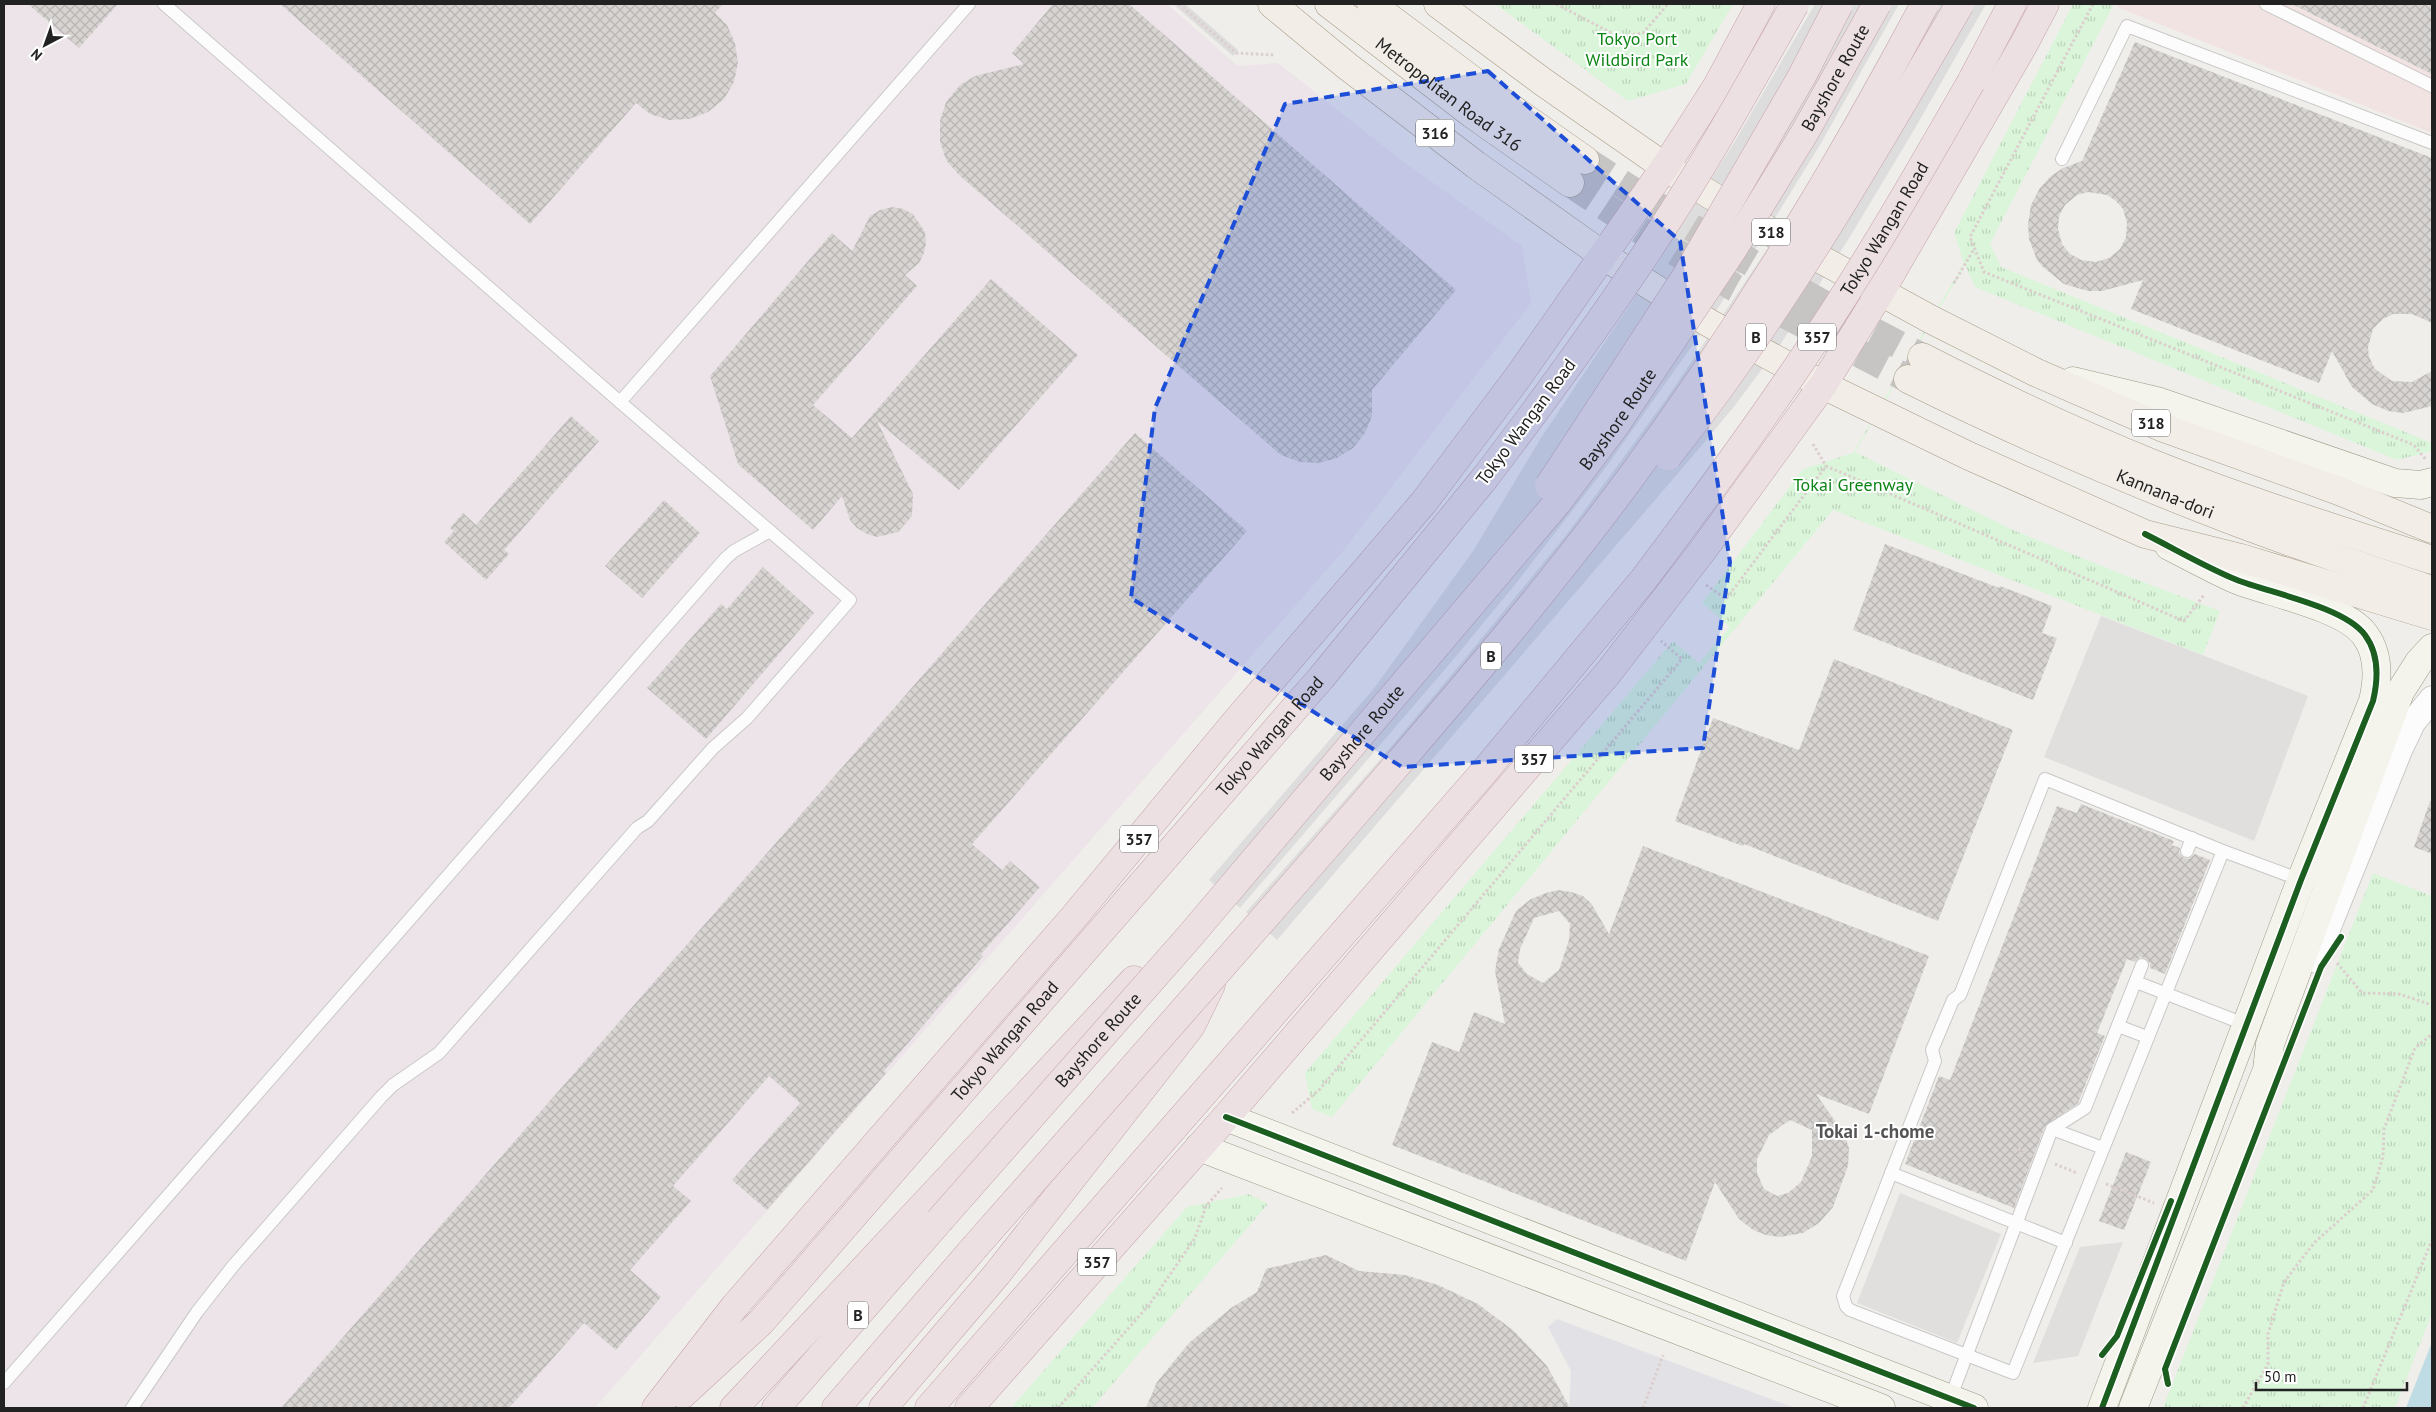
<svg xmlns="http://www.w3.org/2000/svg" width="2436" height="1412" font-family="'PT Sans',sans-serif">
<style>
.commercial{fill:#f1e3e1}
.industrial{fill:#ede4e9}
.park{fill:url(#park-tufts)}
.parking{fill:#e0dfde}
.plaza{fill:#e2e1e5}
.water{fill:#bfdbe3}
.pier{fill:#dedddd}
.building{fill:url(#building-cross-hatch);fill-rule:evenodd}
.lines{fill:none;stroke-linecap:round;stroke-linejoin:round}
.primary-tunnel{stroke:#c7c5c3;stroke-width:28;stroke-dasharray:28 14;stroke-linecap:butt}
.lane-casing{stroke:#c9c8c7;stroke-width:14}
.street-casing{stroke:#c9c8c7;stroke-width:27}
.secondary-casing{stroke:#999a82;stroke-width:29}
.primary-casing{stroke:#a79c86;stroke-width:29}
.highway-casing{stroke:#c5a2ac;stroke-width:29}
.path{stroke:#dccecd;stroke-width:3;stroke-dasharray:2.5 2.5;stroke-linecap:butt}
.lane{stroke:#fdfcfc;stroke-width:12}
.street{stroke:#fdfcfc;stroke-width:25}
.secondary{stroke:#f4f4ed;stroke-width:28}
.primary{stroke:#f3ede7;stroke-width:28}
.highway{stroke:#ece0e2;stroke-width:28}
.highway-bridge-casing{stroke:#c5a2ac;stroke-width:29;stroke-linecap:butt}
.highway-bridge{stroke:#ece0e2;stroke-width:28}
.cycleway-casing{stroke:#fff;stroke-width:9}
.cycleway{stroke:#1b5e20;stroke-width:6}
.marked{fill:#1d4ed8;fill-opacity:0.2;stroke:#1d4ed8;stroke-width:4;stroke-dasharray:10 6;stroke-linejoin:round}
.labels{text-anchor:middle;stroke-width:4;stroke-linejoin:round;paint-order:stroke}
.shield{fill:#fff;stroke:#646464;stroke-width:1}
.shield-label{font-size:16px;font-weight:bold;fill:#222}
.park-label{font-size:18px;fill:#0c8416;stroke:#fff}
.street-label{font-size:18px;fill:#222;stroke:#fff}
.neighbourhood-label{font-size:19px;font-weight:bold;fill:#555;stroke:#fff}
</style>
<defs>
<pattern id="park-tufts" width="24" height="20" patternUnits="userSpaceOnUse" patternTransform="scale(1.25)"><rect width="24" height="20" fill="#daf5da"/><path d="M3 7l-1-3M5 7V3M7 7l1-3M15 17l-1-3M17 17v-4M19 17l1-3" fill="none" stroke="#bbd2bb"/></pattern>
<pattern id="building-cross-hatch" width="8" height="8" patternUnits="userSpaceOnUse" patternTransform="scale(1.25)"><rect width="8" height="8" fill="#d7d4d2"/><path d="M0 0l8 8M0 8l8-8" fill="none" stroke="#b8b6b4"/></pattern>
</defs>
<rect width="100%" height="100%" fill="#f0eeeb"/>
<polygon class="commercial" points="2119,4 2432,4 2432,133 2117,7"/>
<polygon class="industrial" points="4,4 1167,4 1238,66 1278,63 1401,160 1522,246 1531,303 1343,551 595,1408 4,1408"/>
<g class="park">
<polygon points="1495,4 1733,4 1686,84 1628,101"/>
<polygon points="2073,4 2114,4 1990,244 2001,267 2432,443 2432,451 2397,460 1975,287 1965,265 1855,452 2013,530 2127,576 2220,611 2203,655 1833,510 1332,1117 1312,1109 1305,1073 1673,641 1699,663 1730,627 1702,603 1803,469 1853,453 1964,263 1954,233"/>
<polygon points="2373,873 2432,896 2432,1313 2395,1408 2163,1408"/>
<polygon points="1249,1194 1268,1204 1092,1408 1011,1408 1187,1207"/>
</g>
<g class="parking">
<polygon points="2101,616 2308,696 2254,841 2044,757"/>
<polygon points="1900,1193 2001,1234 1957,1343 1857,1303"/>
<polygon points="2123,1242 2078,1356 2033,1363 2080,1247"/>
</g>
<polygon class="plaza" points="1557,1319 1795,1408 1569,1408 1571,1371 1548,1327"/>
<polygon class="water" points="2432,1342 2432,1408 2406,1408"/>
<g class="pier">
<polygon points="1173,4 1185,4 1238,50 1233,56"/>
<polygon points="1815,4 1899,4 1820,145 1760,242 1711,319 1609,463 1514,586 1447,667 1240,908 1209,880 1375,687 1473,551 1539,441 1664,253 1735,141"/>
<polygon points="1909,4 1986,4 1914,130 1848,240 1780,345 1733,408 1686,464 1277,940 1246,912 1384,755 1458,667 1567,534 1615,469 1667,398 1768,248 1815,172"/>
</g>
<g class="building">
<polygon points="28,4 118,4 79,48"/>
<polygon points="280,4 723,4 715,13 727,25 735,43 738,63 734,82 724,99 708,112 689,119 669,120 650,114 636,103 530,224"/>
<polygon points="1053,4 1129,4 1456,290 1372,390 1372,416 1365,433 1353,448 1337,458 1319,463 1300,462 1281,455 959,175 946,160 940,141 940,121 946,102 960,85 975,76 1024,64 1012,53"/>
<polygon points="2292,4 2432,4 2432,74"/>
<path d="M2135 42 2432 158V323L2412 314H2393L2383 319 2373 329 2368 347 2369 357 2375 369 2392 381 2412 382 2432 371V406L2403 413 2388 411 2372 404 2352 387 2332 351 2319 383 2131 309 2143 280 2102 291H2088L2064 284 2043 267 2037 260 2029 239 2028 224 2031 205 2040 188 2051 176 2063 168 2082 161ZM2088 192 2107 195 2116 201 2123 209 2127 223 2126 237 2120 249 2109 258 2096 262 2081 260 2069 253 2062 244 2058 229 2059 216 2065 205 2077 195Z"/>
<polygon points="892,207 903,209 913,214 925,232 926,243 924,253 919,263 905,275 917,286 813,405 852,438 991,279 1078,355 959,490 877,421 913,494 912,516 898,532 877,537 867,534 857,528 850,520 842,496 813,530 738,464 710,376 832,233 852,251 870,216 880,210"/>
<polygon points="571,416 599,441 504,550 509,554 486,580 444,542 454,531 450,528 463,513 476,525"/>
<polygon points="1135,433 1247,531 972,844 1002,870 1010,861 1040,887 981,954 983,956 884,1071 886,1073 767,1210 732,1180 800,1103 769,1076 673,1186 691,1201 630,1270 661,1297 616,1350 584,1323 509,1408 281,1408"/>
<polygon points="664,500 700,533 642,598 605,566"/>
<polygon points="1885,544 1999,588 2000,586 2052,606 2042,633 2057,638 2033,700 1853,630"/>
<polygon points="763,567 814,613 706,739 647,688 721,604 727,609"/>
<polygon points="1834,659 2013,730 1938,921 1744,844 1743,846 1675,821 1713,718 1799,750"/>
<polygon points="2430,801 2432,802 2432,854 2414,847"/>
<polygon points="2081,804 2174,841 2172,845 2180,848 2179,853 2184,858 2189,859 2195,854 2210,860 2165,974 2150,968 2150,963 2145,958 2140,957 2135,962 2127,959 2097,1033 2105,1036 2078,1103 2045,1126 2014,1208 1905,1164 1939,1076 1950,1080 2057,806 2077,813"/>
<path d="M1643 846 1929 956 1869 1114 1816 1094 1844 1134 1849 1148 1848 1166 1833 1207 1819 1223 1803 1233 1780 1237 1766 1235 1753 1230 1739 1219 1715 1182 1686 1261 1392 1145 1432 1042 1459 1052 1474 1012 1505 1024 1495 971 1499 949 1516 911 1531 899 1546 893 1558 890 1571 892 1583 896 1591 903 1609 934ZM1559 911 1570 924 1569 940 1559 970 1543 983 1527 974 1518 963 1520 949 1534 918ZM1790 1120 1812 1130V1156L1801 1182 1788 1193 1777 1196 1764 1189 1757 1173V1159L1769 1135Z"/>
<polygon points="2126,1152 2151,1162 2124,1230 2099,1221"/>
<polygon points="1326,1255 1359,1271 1405,1275 1438,1285 1478,1304 1514,1331 1547,1366 1570,1408 1146,1408 1157,1382 1189,1343 1231,1308 1257,1292 1266,1269"/>
</g>
<g class="lines">
<g class="primary-tunnel">
<path d="M1585 160C1694 231 1806 297 1922 357"/>
<polyline points="1570,183 1651,237 1735,288 1908,379"/>
</g>
<defs>
<g id="lane">
<polyline points="2266,4 2432,86"/>
<polyline points="2062,159 2127,26 2432,143"/>
<polyline points="620,402 969,4"/>
<polyline points="2187,851 2192,838"/>
<polyline points="2223,851 2013,1373 1850,1310 1846,1306 1843,1296 1935,1061 1932,1050 1953,1000 1960,995 2045,779 2223,851 2301,880"/>
<polyline points="2136,982 2247,1025"/>
<polyline points="2118,1026 2147,1037"/>
<polyline points="2052,1129 2103,1148"/>
<polyline points="1891,1173 2066,1243"/>
<polyline points="4,1383 725,559 734,551 770,531"/>
<polyline points="1950,1399 2052,1129 2085,1108 2142,965"/>
<polyline points="132,1408 197,1312 233,1266 381,1097 393,1085 439,1053 637,828 648,821 713,748 747,718 850,600 620,402 164,4"/>
</g>
<polyline id="street" points="2315,960 2400,749 2413,722 2432,699"/>
<g id="secondary">
<polyline points="2073,381 2157,401 2395,483 2421,485 2432,482"/>
<polyline points="1226,1117 1974,1408"/>
<polyline points="1199,1147 1881,1408"/>
<path d="M2102 1408 2301 880 2373 701C2378 680 2379 654 2365 635 2345 607 2270 593 2237 580 2214 570 2191 557 2169 546"/>
<polyline points="2133,1408 2267,1070 2270,1044 2400,692 2419,662 2432,648"/>
</g>
<g id="primary">
<polyline points="1272,4 1347,66 1476,165 1604,256 1709,323 1823,385 1969,456 2145,534 2241,558 2432,616"/>
<path id="s1" d="M1329 4 1472 114 1570 183"/>
<polyline points="1371,4 1491,94 1585,160"/>
<polyline points="1438,4 1543,82 1665,167 1771,232 1932,320 2035,372 2161,427 2339,491 2432,529"/>
<path d="M1922 357C1998 396 2076 433 2156 465 2246 501 2340 530 2432 560"/>
<path id="s2" d="M1908 379C2012 431 2119 477 2228 519 2295 545 2364 567 2432 590"/>
</g>
<g id="highway">
<polyline points="1971,82 2012,4"/>
<path id="s3" d="M683 1394 761 1322 1321 678 1484 479"/>
<polyline points="656,1408 735,1306 1073,918 1233,725 1424,502 1518,377 1665,167 1717,86 1761,4"/>
<polyline points="734,1408 1134,980"/>
<polyline points="776,1408 939,1221"/>
<polyline points="836,1408 974,1248"/>
<polyline points="883,1408 997,1274 1191,1026 1211,985"/>
<polyline points="929,1408 1483,773 1644,579"/>
<polyline points="969,1408 1226,1117 1608,673 1703,550 1823,385 1881,291 2024,44 2045,4"/>
</g>
</defs>
<use href="#lane" class="lane-casing"/>
<use href="#street" class="street-casing"/>
<use href="#secondary" class="secondary-casing"/>
<use href="#primary" class="primary-casing"/>
<use href="#highway" class="highway-casing"/>
<g class="path">
<polyline points="1179,4 1236,53 1275,55"/>
<polyline points="1556,4 1619,37 1643,33 1668,4"/>
<polyline points="2093,4 1970,237 1984,272 2414,445 2426,460"/>
<polyline points="1954,283 1974,249"/>
<polyline points="1813,444 1826,466 2184,621 2204,595"/>
<polyline points="1706,585 1726,599 1826,466"/>
<polyline points="2337,963 2362,993 2399,994 2432,1005"/>
<polyline points="1292,1113 1319,1090 1682,659 1661,641"/>
<polyline points="2018,1149 2026,1153"/>
<polyline points="2055,1164 2077,1173"/>
<polyline points="2106,1184 2154,1203"/>
<polyline points="1058,1408 1149,1305 1195,1238 1206,1206 1222,1188"/>
<polyline points="1643,1408 1663,1355"/>
<polyline points="2243,1408 2268,1364 2268,1334 2284,1282 2314,1243 2373,1190 2383,1157 2384,1129 2415,1048 2432,1034"/>
<polyline points="2363,1408 2432,1240"/>
</g>
<use href="#lane" class="lane"/>
<use href="#street" class="street"/>
<use href="#secondary" class="secondary"/>
<use href="#primary" class="primary"/>
<use href="#highway" class="highway"/>
<defs>
<g id="highway-bridge">
<path d="M1668 456C1780 315 1870 159 1960 4"/>
<path d="M1484 479C1545 399 1605 317 1660 232 1709 158 1751 81 1795 4"/>
<polyline points="1549,486 1685,278 1802,76 1839,4"/>
<path id="s4" d="M1644 579C1702 502 1759 425 1812 345 1869 260 1920 171 1971 82"/>
<path id="s5" d="M939 1221 1190 936 1557 503 1617 423 1733 249 1805 132 1877 4"/>
<path d="M974 1248C1103 1102 1232 956 1359 809 1454 699 1548 590 1634 473 1743 325 1839 166 1925 4"/>
</g>
</defs>
<use href="#highway-bridge" class="highway-bridge-casing"/>
<use href="#highway-bridge" class="highway-bridge"/>
<defs>
<g id="cycleway">
<polyline points="1226,1117 1974,1408"/>
<polyline points="2102,1355 2117,1336 2171,1201"/>
<polyline points="2168,1384 2165,1369 2321,967 2341,937"/>
<path d="M2102 1408 2301 880 2373 701C2378 680 2379 654 2365 635 2345 607 2270 593 2237 580 2205 567 2175 549 2145 534"/>
</g>
</defs>
<use href="#cycleway" class="cycleway-casing"/>
<use href="#cycleway" class="cycleway"/>
</g>
<path class="marked" d="M1488 71 1680 241 1730 562 1703 748 1402 767 1131 598 1155 408 1285 104Z"/>
<g class="labels">
<g class="shield">
<rect x="1416" y="119.5" width="38" height="27" rx="4"/>
<rect x="1752" y="218.5" width="38" height="27" rx="4"/>
<rect x="1746" y="323.5" width="20" height="27" rx="4"/>
<rect x="1798" y="323.5" width="38" height="27" rx="4"/>
<rect x="2132" y="409.5" width="38" height="27" rx="4"/>
<rect x="1481" y="642.5" width="20" height="27" rx="4"/>
<rect x="1515" y="745.5" width="38" height="27" rx="4"/>
<rect x="1120" y="825.5" width="38" height="27" rx="4"/>
<rect x="1078" y="1248.5" width="38" height="27" rx="4"/>
<rect x="848" y="1301.5" width="20" height="27" rx="4"/>
</g>
<g class="shield-label">
<text x="1435" y="139">316</text>
<text x="1771" y="238">318</text>
<text x="1756" y="343">B</text>
<text x="1817" y="343">357</text>
<text x="2151" y="429">318</text>
<text x="1491" y="662">B</text>
<text x="1534" y="765">357</text>
<text x="1139" y="845">357</text>
<text x="1097" y="1268">357</text>
<text x="858" y="1321">B</text>
</g>
<g class="park-label">
<text x="1637" y="45">Tokyo Port<tspan x="1637" dy="21">Wildbird Park</tspan></text>
<text x="1853" y="491">Tokai Greenway</text>
</g>
<g class="street-label">
<text dy="6" stroke="none"><textPath href="#s5" startOffset="1456">Bayshore Route</textPath></text>
<text dy="6" stroke="none"><textPath href="#s1" startOffset="150">Metropolitan Road 316</textPath></text>
<text dy="6" stroke="none"><textPath href="#s4" startOffset="425">Tokyo Wangan Road</textPath></text>
<text dy="6" stroke="none"><textPath href="#s5" startOffset="1051">Bayshore Route</textPath></text>
<text transform="translate(1526 422) rotate(-53)" y="6">Tokyo Wangan Road</text>
<text dy="6" stroke="none"><textPath href="#s2" startOffset="282">Kannana-dori</textPath></text>
<text dy="6" stroke="none"><textPath href="#s5" startOffset="646">Bayshore Route</textPath></text>
<text dy="6" stroke="none"><textPath href="#s3" startOffset="882">Tokyo Wangan Road</textPath></text>
<text dy="6" stroke="none"><textPath href="#s5" startOffset="241">Bayshore Route</textPath></text>
<text dy="6" stroke="none"><textPath href="#s3" startOffset="478">Tokyo Wangan Road</textPath></text>
</g>
<g class="neighbourhood-label">
<text x="1875" y="1138">Tokai 1-chome</text>
</g>
</g>
<rect width="2436" height="1412" fill="none" stroke="#222222" stroke-width="10"/>
<g transform="translate(45 45) rotate(221)" stroke="#ffffff" stroke-width="4" paint-order="stroke">
<path d="M0-4L9 19L0 12L-9 19Z" fill="#222222"/>
<text y="-8" font-size="14" font-weight="bold" text-anchor="middle" fill="#222222">N</text>
</g>
<path d="M2256 1382v8h151v-8" fill="none" stroke="#222222" stroke-width="2.5"/>
<text x="2264" y="1382" font-size="15" fill="#222222" stroke="#ffffff" stroke-width="4" paint-order="stroke">50 m</text>
</svg>
